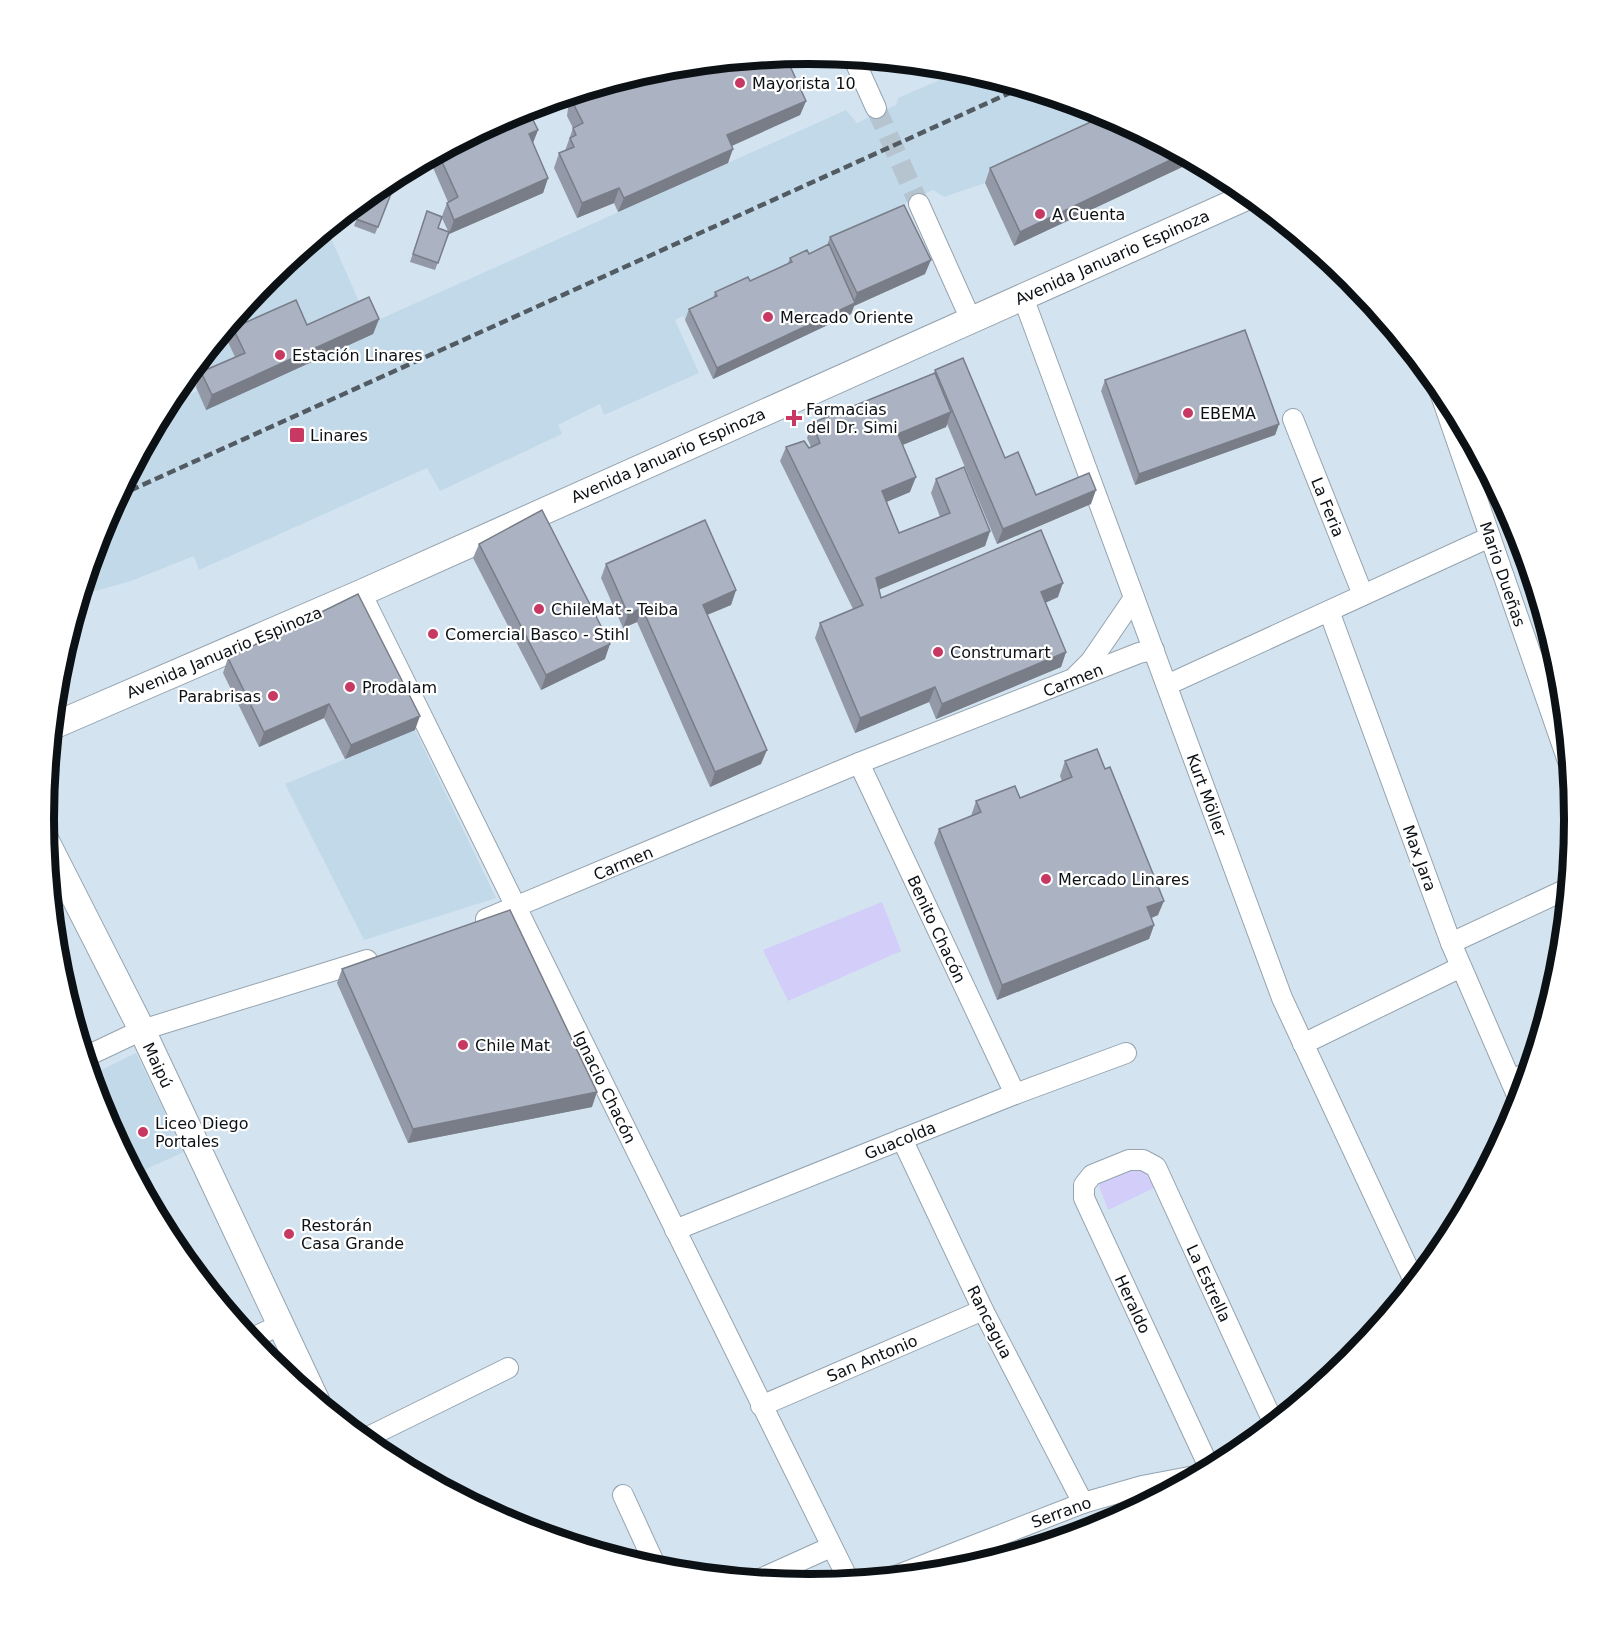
<svg xmlns="http://www.w3.org/2000/svg" width="1619" height="1638" font-family="'DejaVu Sans',sans-serif">
<style>
.built{fill:#c2d9ea}
.green{fill:#d3cdf9}
.lines{fill:none;stroke-linecap:round;stroke-linejoin:round}
.minor-tunnel{stroke:#b5c4cf;stroke-width:20;stroke-dasharray:20 10;stroke-linecap:butt}
.minor-casing{stroke:#94a3af;stroke-width:22}
.major-casing{stroke:#94a3af;stroke-width:28}
.minor{stroke:#fff;stroke-width:20}
.major{stroke:#fff;stroke-width:26}
.rail{stroke:#525b62;stroke-width:4.5;stroke-dasharray:9 4.5;stroke-linecap:butt}
.wall{fill:#9399a7;fill-rule:evenodd}
.shaded-wall{fill:#787d88}
.building{fill:#abb2c2;stroke:#787d88;stroke-width:1.5}
.poi-dot{fill:#c73963;stroke:#fff;stroke-width:2}
.labels{text-anchor:middle;stroke-width:4.5;stroke-linejoin:round;paint-order:stroke}
.poi-label{font-size:16px;fill:#0c1115;stroke:#fff;text-anchor:start}
.street-label{font-size:16px;fill:#0c1115;stroke:#fff}
.rim{fill:none;stroke:#0c1115;stroke-width:8}
</style>
<rect width="100%" height="100%" fill="#d3e4f0"/>
<g class="built">
<polygon points="965,69 1103,111 1120,121 985,183 944,197 933,190 901,205 898,216 685,320 683,316 675,320 699,373 604,415 600,404 558,425 562,434 440,491 427,468 199,570 194,556 131,581 81,595 102,526 166,406 197,391 189,373 268,277 327,229 369,324 846,110 857,123 896,105 898,98"/>
<polygon points="415,730 496,898 364,940 285,784"/>
<polygon points="136,1053 184,1152 142,1171 162,1212 156,1214 102,1112 91,1075"/>
</g>
<g class="green">
<polygon points="882,902 901,951 788,1001 763,950"/>
<polygon points="1143,1160 1156,1187 1108,1210 1096,1178"/>
</g>
<g class="lines">
<polyline class="minor-tunnel" points="876,108 919,204"/>
<defs>
<g id="minor">
<polyline points="853,57 876,108"/>
<polyline points="919,204 971,320"/>
<polyline points="1023,297 1282,998 1415,1283"/>
<polyline points="1436,381 1570,767"/>
<polyline points="1293,419 1363,595"/>
<polyline points="361,593 849,1581"/>
<polyline points="1329,611 1451,943 1520,1102"/>
<polyline points="1076,676 1091,661 1134,598"/>
<polyline points="1167,685 1490,537"/>
<polyline points="859,763 1015,1094"/>
<polyline points="486,919 859,763 1139,653 1154,650"/>
<polyline points="1451,943 1569,888"/>
<polyline points="1303,1044 1461,967"/>
<polyline points="85,1057 142,1030 367,960"/>
<polyline points="1511,1081 1530,1071"/>
<polyline points="902,1139 983,1310 1083,1503"/>
<polyline points="675,1230 1015,1094 1126,1053"/>
<polyline points="250,1339 280,1325"/>
<polyline points="761,1406 983,1310"/>
<polyline points="364,1439 508,1368"/>
<polyline points="1210,1469 1084,1198 1084,1185 1092,1175 1129,1160 1143,1160 1156,1167 1274,1424"/>
<polyline points="623,1495 657,1569"/>
<polyline points="893,1577 1083,1503 1142,1486 1200,1475"/>
<polyline points="758,1580 831,1547"/>
</g>
<g id="major">
<polyline points="53,726 361,593 1251,195"/>
<polyline points="46,841 142,1030 316,1400"/>
</g>
</defs>
<use href="#minor" class="minor-casing"/>
<use href="#major" class="major-casing"/>
<use href="#minor" class="minor"/>
<use href="#major" class="major"/>
<polyline class="rail" points="118,496 1023,87"/>
</g>
<g class="wall">
<polygon points="612,85 806,101 800,115 732,146 728,163 618,212 614,203 577,218 554,168 559,153 565,151 573,128 567,116 568,108 573,94"/>
<path d="M511 114 538 130 533 143 548 178 543 193 449 234 435 270 410 262 427 211 442 216 447 203 448 202 431 163 434 156ZM442 218 448 231 438 228Z"/>
<polygon points="1108,114 1195,161 1014,246 985,183 990,168"/>
<polygon points="394,186 375,234 354,226 364,198"/>
<polygon points="830,237 925,274 854,306 851,314 713,379 685,320 689,309 713,298 715,292 750,281 788,263 790,258 809,254 827,245"/>
<polygon points="379,319 373,334 206,410 196,387 201,372 235,357 228,342 233,328 307,325"/>
<polygon points="935,370 1036,495 1091,504 997,544 947,424 946,427 902,445 910,492 886,502 899,533 940,517 931,493 936,479 990,531 985,546 879,589 881,598 1058,597 1045,603 1066,652 1061,667 936,719 929,702 855,733 815,638 820,623 853,609 780,461 786,447 809,448 811,447 807,438 812,423 934,373"/>
<polygon points="1105,380 1279,424 1275,435 1135,485 1101,391"/>
<polygon points="479,544 605,659 541,690 473,558"/>
<polygon points="606,564 736,590 731,605 707,615 761,764 710,787 637,622 623,628 601,578"/>
<polygon points="228,658 415,730 345,759 324,718 259,747 223,673"/>
<polygon points="1065,761 1158,915 1151,918 1154,925 1149,939 997,1000 934,843 939,829 971,816 976,801 1020,798 1062,781 1060,776"/>
<polygon points="342,969 592,1107 408,1143 337,983"/>
</g>
<g class="shaded-wall">
<polygon points="806,101 800,115 722,150 727,135"/>
<polygon points="538,130 532,145 529,134"/>
<polygon points="733,149 728,163 618,212 624,198"/>
<polygon points="1183,154 1195,161 1014,246 1020,232"/>
<polygon points="548,178 543,193 449,234 454,220"/>
<polygon points="619,188 614,203 577,218 582,203"/>
<polygon points="931,260 925,274 854,306 851,314 713,379 717,368 853,304 857,293"/>
<polygon points="379,319 373,334 206,410 212,395"/>
<polygon points="951,412 946,427 893,449 898,434"/>
<polygon points="1279,424 1275,435 1135,485 1139,474"/>
<polygon points="916,477 910,492 877,506 882,491"/>
<polygon points="1096,490 1091,504 997,544 1003,529"/>
<polygon points="990,531 985,546 871,593 876,578"/>
<polygon points="1063,583 1058,597 1036,607 1041,592"/>
<polygon points="736,590 731,605 697,619 703,605"/>
<polygon points="642,608 637,622 623,628 628,614"/>
<polygon points="610,644 605,659 541,690 546,675"/>
<polygon points="1066,652 1061,667 936,719 942,704"/>
<polygon points="935,687 929,702 855,733 860,718"/>
<polygon points="329,704 324,718 259,747 264,732"/>
<polygon points="420,716 415,730 345,759 351,745"/>
<polygon points="767,750 761,764 710,787 715,772"/>
<polygon points="1164,901 1158,915 1142,922 1147,907"/>
<polygon points="1154,925 1149,939 997,1000 1002,985"/>
<polygon points="597,1092 592,1107 408,1143 413,1129"/>
</g>
<g class="building">
<polygon points="785,55 806,101 727,135 733,149 624,198 619,188 582,203 559,153 574,147 570,138 576,135 573,128 583,123 572,101 573,94 611,83 612,85 632,76 660,68"/>
<polygon points="527,108 538,130 529,134 548,178 454,220 447,203 458,197 438,153 511,114"/>
<polygon points="1108,114 1183,154 1020,232 990,168"/>
<polygon points="384,182 394,186 378,227 356,219 364,198"/>
<polygon points="904,205 931,260 857,293 830,237"/>
<polygon points="427,211 442,217 438,228 449,232 438,263 413,254"/>
<polygon points="829,244 855,303 717,368 689,309 717,296 715,292 748,277 750,281 792,262 790,258 807,250 809,254"/>
<polygon points="369,297 379,319 212,395 201,372 245,353 233,328 296,300 307,325"/>
<polygon points="1245,330 1279,424 1139,474 1105,380"/>
<polygon points="963,358 1005,458 1018,452 1036,495 1089,473 1096,490 1003,529 935,370"/>
<polygon points="935,373 951,412 898,434 916,477 882,491 899,533 950,513 936,479 964,467 990,531 876,578 881,598 1041,530 1063,583 1041,592 1066,652 942,704 935,687 860,718 820,623 863,605 786,447 804,441 809,448 820,443 812,423"/>
<polygon points="542,510 610,644 546,675 479,544"/>
<polygon points="705,520 736,590 703,605 767,750 715,772 642,608 628,614 606,564"/>
<polygon points="358,594 420,716 351,745 329,704 264,732 228,658"/>
<polygon points="1097,749 1105,769 1110,767 1164,901 1147,907 1154,925 1002,985 939,829 981,812 976,801 1015,786 1020,798 1072,777 1065,761"/>
<polygon points="510,910 597,1092 413,1129 342,969"/>
</g>
<g class="poi-dot">
<circle cx="740" cy="83" r="6"/>
<circle cx="1040" cy="214" r="6"/>
<circle cx="768" cy="317" r="6"/>
<circle cx="280" cy="355" r="6"/>
<circle cx="1188" cy="413" r="6"/>
<path d="M791 409h6v6h6v6h-6v6h-6v-6h-6v-6h6z"/>
<rect x="289" y="427" width="16" height="16" rx="3"/>
<circle cx="539" cy="609" r="6"/>
<circle cx="433" cy="634" r="6"/>
<circle cx="938" cy="652" r="6"/>
<circle cx="350" cy="687" r="6"/>
<circle cx="273" cy="696" r="6"/>
<circle cx="1046" cy="879" r="6"/>
<circle cx="463" cy="1045" r="6"/>
<circle cx="143" cy="1132" r="6"/>
<circle cx="289" cy="1234" r="6"/>
</g>
<g class="labels">
<g class="poi-label">
<text x="752" y="89">Mayorista 10</text>
<text x="1052" y="220">A Cuenta</text>
<text x="780" y="323">Mercado Oriente</text>
<text x="292" y="361">Estación Linares</text>
<text x="806" y="415">Farmacias<tspan x="806" dy="18">del Dr. Simi</tspan></text>
<text x="1200" y="419">EBEMA</text>
<text x="310" y="441">Linares</text>
<text x="551" y="615">ChileMat - Teiba</text>
<text x="445" y="640">Comercial Basco - Stihl</text>
<text x="950" y="658">Construmart</text>
<text x="362" y="693">Prodalam</text>
<text x="261" y="702" text-anchor="end">Parabrisas</text>
<text x="1058" y="885">Mercado Linares</text>
<text x="475" y="1051">Chile Mat</text>
<text x="155" y="1129">Liceo Diego<tspan x="155" dy="18">Portales</tspan></text>
<text x="301" y="1231">Restorán<tspan x="301" dy="18">Casa Grande</tspan></text>
</g>
<g class="street-label">
<text transform="translate(1112 257) rotate(-24)" y="6">Avenida Januario Espinoza</text>
<text transform="translate(668 455) rotate(-24)" y="6">Avenida Januario Espinoza</text>
<text transform="translate(1328 507) rotate(68)" y="6">La Feria</text>
<text transform="translate(1503 574) rotate(71)" y="6">Mario Dueñas</text>
<text transform="translate(224 652) rotate(-23)" y="6">Avenida Januario Espinoza</text>
<text transform="translate(1073 680) rotate(-22)" y="6">Carmen</text>
<text transform="translate(1207 795) rotate(70)" y="6">Kurt Möller</text>
<text transform="translate(1420 858) rotate(70)" y="6">Max Jara</text>
<text transform="translate(623 863) rotate(-23)" y="6">Carmen</text>
<text transform="translate(937 929) rotate(65)" y="6">Benito Chacón</text>
<text transform="translate(158 1065) rotate(65)" y="6">Maipú</text>
<text transform="translate(605 1087) rotate(64)" y="6">Ignacio Chacón</text>
<text transform="translate(900 1140) rotate(-22)" y="6">Guacolda</text>
<text transform="translate(1209 1283) rotate(65)" y="6">La Estrella</text>
<text transform="translate(1133 1304) rotate(65)" y="6">Heraldo</text>
<text transform="translate(990 1322) rotate(63)" y="6">Rancagua</text>
<text transform="translate(872 1358) rotate(-23)" y="6">San Antonio</text>
<text transform="translate(1061 1512) rotate(-20)" y="6">Serrano</text>
</g>
</g>
<path d="M0 0H1619V1638H0ZM54 819a755 755 0 1 1 1510 0a755 755 0 1 1-1510 0Z" fill="#fff" fill-rule="evenodd"/>
<path class="rim" d="M54 819a755 755 0 1 1 1510 0a755 755 0 1 1-1510 0Z"/>
</svg>
